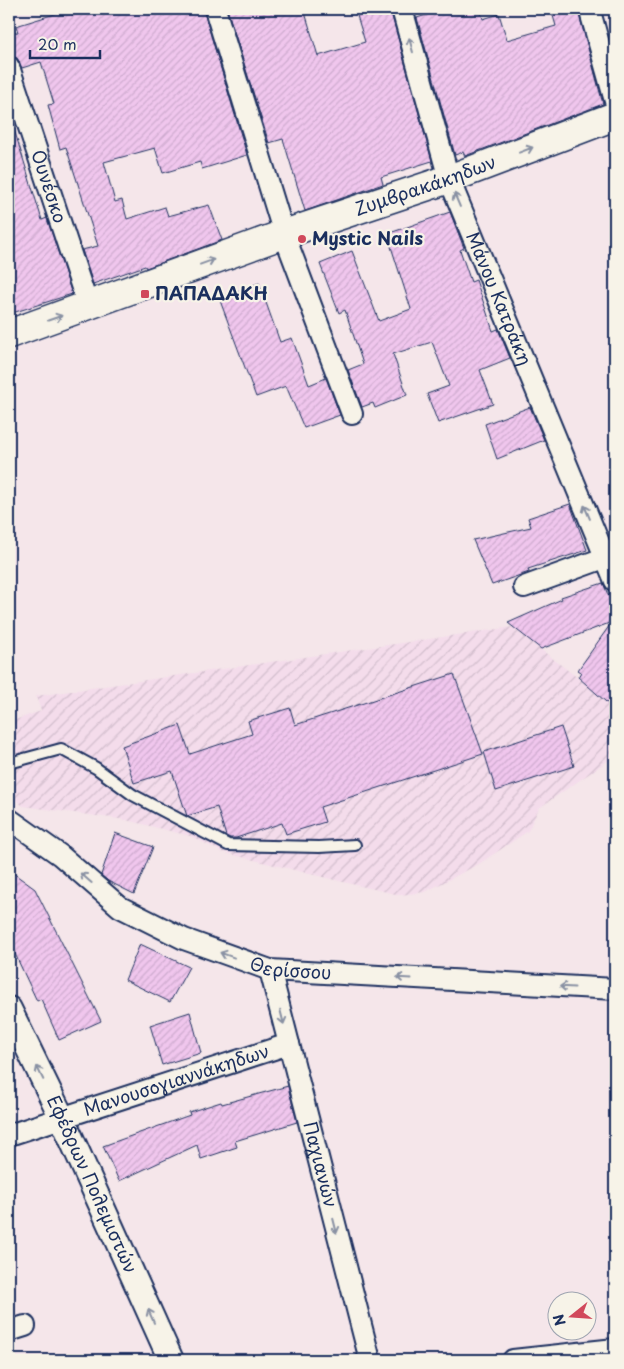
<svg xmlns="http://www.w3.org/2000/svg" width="624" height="1369" font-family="'Playpen Sans',sans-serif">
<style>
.industrial{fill:url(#industrial-furrows)}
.building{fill:url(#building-hatch);stroke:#1b2f5e}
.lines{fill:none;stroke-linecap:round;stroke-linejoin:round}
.service-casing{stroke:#1b2f5e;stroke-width:14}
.minor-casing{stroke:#1b2f5e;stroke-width:24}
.tertiary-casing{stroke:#1b2f5e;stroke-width:28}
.secondary-casing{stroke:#1b2f5e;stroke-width:31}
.service{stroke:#f7f3e8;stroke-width:10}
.minor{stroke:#f7f3e8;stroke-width:20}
.tertiary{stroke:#f7f3e8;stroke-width:24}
.secondary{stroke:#f7f3e8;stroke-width:28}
.oneway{stroke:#8991a3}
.poi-dot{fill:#d1495b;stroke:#f7f3e8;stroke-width:2}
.labels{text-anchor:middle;stroke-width:4.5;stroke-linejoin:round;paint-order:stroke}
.street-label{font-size:18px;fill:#1b2f5e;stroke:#f7f3e8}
.poi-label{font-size:18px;font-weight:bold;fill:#1b2f5e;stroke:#f7f3e8;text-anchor:start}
</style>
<defs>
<pattern id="industrial-furrows" width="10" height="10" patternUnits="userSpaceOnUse" patternTransform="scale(1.25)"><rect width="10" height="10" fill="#f4dceb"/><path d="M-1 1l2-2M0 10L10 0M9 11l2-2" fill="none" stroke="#d1bdcc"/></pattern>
<pattern id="building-hatch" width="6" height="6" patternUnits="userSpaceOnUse" patternTransform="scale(1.25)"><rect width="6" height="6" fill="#f0c6ed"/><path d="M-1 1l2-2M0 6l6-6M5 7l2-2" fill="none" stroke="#cdaace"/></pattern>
</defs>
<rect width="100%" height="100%" fill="#f5e6ea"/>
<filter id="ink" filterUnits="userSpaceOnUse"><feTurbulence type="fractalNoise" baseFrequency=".02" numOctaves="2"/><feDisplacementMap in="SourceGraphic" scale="10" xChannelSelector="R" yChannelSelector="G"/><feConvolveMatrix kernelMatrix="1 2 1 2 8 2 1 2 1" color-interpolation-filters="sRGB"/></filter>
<g filter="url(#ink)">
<polygon class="industrial" points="512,627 583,682 615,710 615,756 539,808 528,831 479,864 425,892 400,895 343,882 222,852 190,836 126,820 23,806 11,796 9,789 9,722 41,711 36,696"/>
<g class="building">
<polygon points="71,9 72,15 104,9 203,9 247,155 202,169 200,162 163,173 155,148 104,162 115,202 122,200 127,219 165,207 168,216 209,205 222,240 146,268 145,266 93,284 82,250 98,246 66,147 60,149 48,105 54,104 41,62 22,68 17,58 9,55 9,33 18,32 16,26"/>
<polygon points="227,9 304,9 318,56 365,42 355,9 390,9 432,161 381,177 383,184 305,211 283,139 269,143"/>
<polygon points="445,9 480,9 483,19 499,14 507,40 556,26 551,9 580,9 580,18 603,104 465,156 463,152 455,155 417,18"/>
<polygon points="13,126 42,220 47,218 72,294 9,314 9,127"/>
<polygon points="450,212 464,248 460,250 471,282 476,280 493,331 498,329 510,358 480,370 493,404 438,423 427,394 449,386 432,342 393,354 407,395 375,408 373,403 362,407 348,370 363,364 345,310 339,313 320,264 352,251 379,321 411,309 387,234"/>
<polygon points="259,283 280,342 292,338 309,385 326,378 340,415 304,428 286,386 256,397 219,298"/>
<polygon points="530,407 544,440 497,459 485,424"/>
<polygon points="570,504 587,550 528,569 529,572 492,585 473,540 531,527 528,518"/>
<polygon points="603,583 615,611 615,710 578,677 581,672 578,670 612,622 541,649 508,623 562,599 561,597"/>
<polygon points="454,674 483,754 320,807 325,822 286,834 282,823 236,838 230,838 226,836 217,807 187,816 172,771 134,783 122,746 180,725 190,754 252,734 248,721 290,708 295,725"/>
<polygon points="561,727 574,766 496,791 484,752"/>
<polygon points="115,833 153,847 134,894 108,881 101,875"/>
<polygon points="9,870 35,889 101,1021 59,1040 41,999 37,1001 9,941"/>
<polygon points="140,944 189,967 170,1002 125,980"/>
<polygon points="190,1012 201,1053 162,1065 150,1025"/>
<polygon points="288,1086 297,1122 235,1141 237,1147 201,1159 197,1145 119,1181 103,1146 190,1115 189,1112 221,1102 222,1104"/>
</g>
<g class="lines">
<defs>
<polyline id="service" points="9,763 61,749 96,768 133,795 228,845 319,847 355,845"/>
<g id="minor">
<polyline points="215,9 284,234 352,414"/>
<path id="s1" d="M402 9 449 179 615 581"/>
<polyline points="591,15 615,101"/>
<path id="s2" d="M9 67 88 306"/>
<polyline points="524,587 615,554"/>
<path id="s3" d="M9 819 60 855 120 907 184 939 270 970 615 989"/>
<path id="s4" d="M270 970 370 1360"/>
<path id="s5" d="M9 1135 289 1044"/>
<polyline points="9,1331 25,1326"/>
<polyline points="513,1360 615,1349"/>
</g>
<g id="tertiary">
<path id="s6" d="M9 1009 62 1118 171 1360"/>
</g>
<g id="secondary">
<path id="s7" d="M9 334 284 234 449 179 615 116"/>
</g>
</defs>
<use href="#service" class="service-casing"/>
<use href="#minor" class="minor-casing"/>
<use href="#tertiary" class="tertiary-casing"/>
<use href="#secondary" class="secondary-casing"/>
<use href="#service" class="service"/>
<use href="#minor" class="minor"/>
<use href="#tertiary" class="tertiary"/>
<use href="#secondary" class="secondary"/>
</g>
<defs><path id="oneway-shaft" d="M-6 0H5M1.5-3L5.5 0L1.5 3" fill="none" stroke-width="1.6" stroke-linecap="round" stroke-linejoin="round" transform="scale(1.25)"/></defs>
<g class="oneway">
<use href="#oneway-shaft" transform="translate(411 45) rotate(-105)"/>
<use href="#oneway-shaft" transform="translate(526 150) rotate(-21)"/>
<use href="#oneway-shaft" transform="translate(457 200) rotate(-113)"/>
<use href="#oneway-shaft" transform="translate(207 262) rotate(-20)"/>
<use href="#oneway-shaft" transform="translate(55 318) rotate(-19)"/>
<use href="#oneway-shaft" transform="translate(587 512) rotate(-113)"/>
<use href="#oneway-shaft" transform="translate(86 878) rotate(-139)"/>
<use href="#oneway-shaft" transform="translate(227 955) rotate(-160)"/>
<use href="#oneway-shaft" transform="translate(404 978) rotate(-177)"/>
<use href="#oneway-shaft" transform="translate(567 987) rotate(-177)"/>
<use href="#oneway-shaft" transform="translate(282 1017) rotate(76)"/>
<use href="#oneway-shaft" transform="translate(40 1073) rotate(-116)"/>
<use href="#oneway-shaft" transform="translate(335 1226) rotate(76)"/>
<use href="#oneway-shaft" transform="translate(151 1316) rotate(-114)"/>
</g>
</g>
<g class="poi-dot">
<circle cx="302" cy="239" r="5"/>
<rect x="140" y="289" width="10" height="10" rx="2.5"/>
</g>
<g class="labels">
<g class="street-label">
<text dy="6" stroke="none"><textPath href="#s7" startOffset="442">Ζυμβρακάκηδων</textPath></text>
<text dy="6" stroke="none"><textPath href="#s2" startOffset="126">Ουνέσκο</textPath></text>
<text dy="6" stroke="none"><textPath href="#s1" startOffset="306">Μάνου Κατράκη</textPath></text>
<text dy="6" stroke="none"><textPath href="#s3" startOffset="325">Θερίσσου</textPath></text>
<text dy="6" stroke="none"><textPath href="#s5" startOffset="176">Μανουσογιαννάκηδων</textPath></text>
<text dy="6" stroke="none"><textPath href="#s4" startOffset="201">Παχιανών</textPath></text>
<text dy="6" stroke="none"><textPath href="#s6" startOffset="194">Εφέδρων Πολεμιστών</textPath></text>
</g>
<g class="poi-label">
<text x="312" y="245">Mystic Nails</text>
<text x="155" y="300">ΠΑΠΑΔΑΚΗ</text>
</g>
</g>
<rect width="624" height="1369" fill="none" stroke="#f7f3e8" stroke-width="30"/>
<rect x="15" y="15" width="594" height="1339" fill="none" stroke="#1b2f5e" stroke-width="2" filter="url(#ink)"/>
<g transform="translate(572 1316) rotate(253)"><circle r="24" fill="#f7f3e8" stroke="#9fa5b1"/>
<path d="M0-4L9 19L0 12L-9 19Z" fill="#d1495b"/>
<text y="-8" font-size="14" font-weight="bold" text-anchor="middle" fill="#1b2f5e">N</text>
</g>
<path d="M30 50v8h70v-8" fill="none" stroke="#1b2f5e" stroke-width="2.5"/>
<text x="38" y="50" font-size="15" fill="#1b2f5e" stroke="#f7f3e8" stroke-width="4" paint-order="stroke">20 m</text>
</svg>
